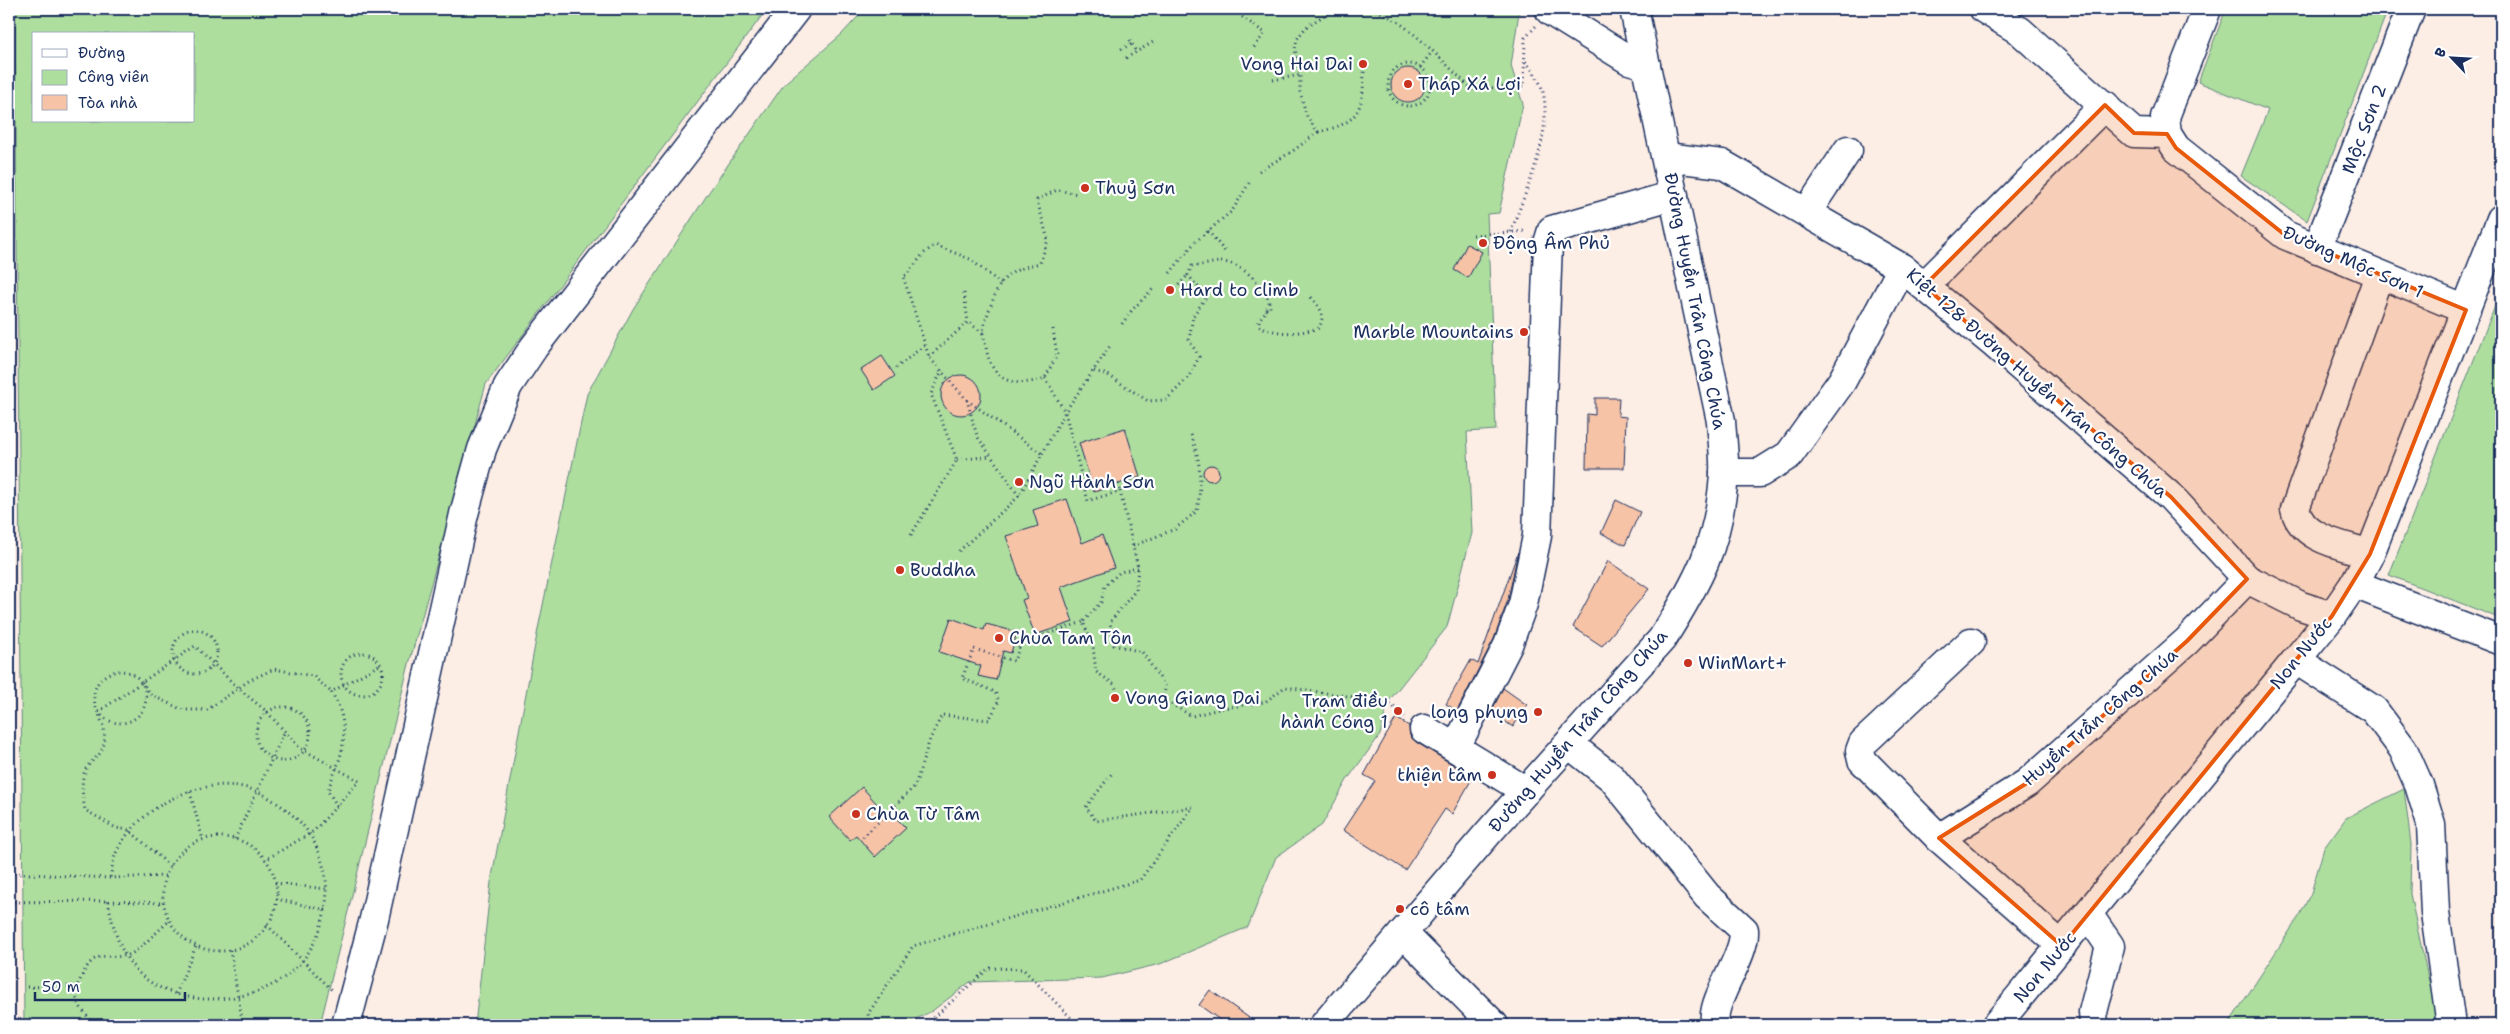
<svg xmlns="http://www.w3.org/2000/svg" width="2510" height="1034" font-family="'Shantell Sans',sans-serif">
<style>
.green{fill:#adde9e;stroke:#64867e;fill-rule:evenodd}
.building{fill:#f6c3a7;stroke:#1b2f5e}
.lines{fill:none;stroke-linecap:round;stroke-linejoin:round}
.minor-casing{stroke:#1b2f5e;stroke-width:31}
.path{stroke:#1b2f5e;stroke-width:3;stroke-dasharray:1 4;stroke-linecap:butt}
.minor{stroke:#fff;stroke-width:28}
.marked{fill:#e8590c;fill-opacity:0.2;stroke:#e8590c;stroke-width:4;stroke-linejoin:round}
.poi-dot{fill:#c8321e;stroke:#fff;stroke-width:2}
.labels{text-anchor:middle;stroke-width:4.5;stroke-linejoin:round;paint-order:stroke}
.poi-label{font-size:18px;fill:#1b2f5e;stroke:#fff;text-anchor:start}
.street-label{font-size:18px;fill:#1b2f5e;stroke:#fff}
</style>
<rect width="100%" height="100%" fill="#fcede5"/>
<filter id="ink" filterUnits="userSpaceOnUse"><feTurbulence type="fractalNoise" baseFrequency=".02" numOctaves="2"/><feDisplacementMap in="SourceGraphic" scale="10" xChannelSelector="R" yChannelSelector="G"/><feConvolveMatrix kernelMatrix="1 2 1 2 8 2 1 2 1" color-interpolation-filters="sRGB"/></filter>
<g filter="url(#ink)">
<g class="green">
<path d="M15 9H767L486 384 409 664 320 1025H24ZM34 34H194V121H34Z"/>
<polygon points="865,9 1518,9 1519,12 1511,66 1523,104 1499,213 1487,214 1496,430 1467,432 1472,533 1447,627 1388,702 1380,735 1347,780 1322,825 1276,857 1248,927 1160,964 1102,978 970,982 932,1011 904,1025 475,1025 491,882 538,629 587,394 633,309 709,192 785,83 841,35"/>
<polygon points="2226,9 2388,9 2307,221 2241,176 2268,110 2198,82"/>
<polygon points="2501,291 2501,619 2389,575"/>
<polygon points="2404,789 2411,844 2410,894 2428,978 2443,1025 2228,1025 2300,915 2311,893 2324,848 2346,818"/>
</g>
<g class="building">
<circle cx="1408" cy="85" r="17"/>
<polygon points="1467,244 1482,252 1468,278 1454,270"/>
<polygon points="882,356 895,376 874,390 861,370"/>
<circle cx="961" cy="395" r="20"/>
<polygon points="1595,398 1619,398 1618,416 1626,417 1624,468 1586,468 1587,414 1595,415"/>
<polygon points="1125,428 1140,477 1094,492 1079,443"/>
<circle cx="1211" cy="473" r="8"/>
<polygon points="1067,499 1082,543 1102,535 1114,568 1061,587 1073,622 1035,635 1022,600 1027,598 1006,536 1038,526 1033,510"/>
<polygon points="1616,500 1640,512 1625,545 1601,533"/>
<polygon points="1518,552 1508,600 1494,639 1457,711 1446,704 1471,660 1478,664"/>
<polygon points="1608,561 1649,589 1602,646 1573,627"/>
<polygon points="951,618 984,630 986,624 1017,632 1011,653 1003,651 996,680 978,676 981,666 939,652"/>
<polygon points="1503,688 1527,705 1513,727 1491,712"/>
<polygon points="1396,718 1409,726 1410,736 1416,742 1473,777 1452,814 1445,809 1405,870 1343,830 1375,781 1364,775"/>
<polygon points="862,787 891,820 895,817 906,828 875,857 856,835 850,840 829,817"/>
<polygon points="1210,990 1259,1025 1227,1025 1199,1005"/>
</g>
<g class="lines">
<defs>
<g id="minor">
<polyline points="1984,9 2020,31 2134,133 2167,134"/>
<polyline points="2207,9 2165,117 2167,134 2176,148 2285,235 2466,310"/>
<polyline points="1550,11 1629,60 1646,65"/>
<polyline points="1666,157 1722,164 1902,268 1993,343 2171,497 2247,579 2301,606 2332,616"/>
<polyline points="1807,212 1848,150"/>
<polyline points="2317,249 2411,9"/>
<polyline points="1924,286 2105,105"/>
<polyline points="1724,473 1760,473 1789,455 1842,381 1902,268"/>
<path d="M2370 554C2343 545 2302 540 2295 509L2379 275"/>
<polyline points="2354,584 2501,641"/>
<polyline points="1971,642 1863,743 1860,751 1862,760 1939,838 2062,946"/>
<polyline points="2296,660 2374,710 2403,749 2419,785 2431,824 2435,913 2451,1025"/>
<polyline points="1424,729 1526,791"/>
<path d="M1569 744 1612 778 1707 896 1744 930C1746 958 1707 1004 1716 1025"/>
<polyline points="1456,747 1508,645 1523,604 1537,536 1548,243 1552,230 1674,195"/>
<polyline points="1939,838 2027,783 2187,641 2247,579"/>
<polyline points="2088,914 2110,946 2093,1012 2094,1025"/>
<polyline points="1403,933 1494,1025"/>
<polyline points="346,1025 374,919 464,514 482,449 508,386 534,347 796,9"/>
<path d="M1324 1025 1489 832 1662 639C1698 582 1719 544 1724 475 1725 457 1722 438 1721 421L1634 9"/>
<polyline points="1996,1025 2332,616 2354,584 2370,554 2501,219"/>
</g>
</defs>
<use href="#minor" class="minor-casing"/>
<g class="path">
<polyline points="1227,9 1238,14 1249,12 1250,9"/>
<path d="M1371 9C1406 18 1445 65 1472 89L1524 86 1525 38 1536 26"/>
<polyline points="1281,10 1282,9"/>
<polyline points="1172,14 1176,9"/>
<polyline points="1238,14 1265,33 1252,50"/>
<polyline points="1130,40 1136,52"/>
<polyline points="1121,49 1132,44"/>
<polyline points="1126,58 1155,41"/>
<circle cx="1409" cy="85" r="21"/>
<polyline points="1420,67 1432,52"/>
<polyline points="1273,80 1300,75"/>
<path d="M1318 132C1359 123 1363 111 1364 71"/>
<polyline points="1259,171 1293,151 1318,132 1307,117 1300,92 1300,75 1295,49 1297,39 1306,27 1334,9"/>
<polyline points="1208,231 1227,254"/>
<path d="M1511 232C1525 192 1553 135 1543 92 1540 79 1531 69 1524 59"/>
<polyline points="1473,235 1527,231"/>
<polyline points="1170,273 1195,242 1232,211 1251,180"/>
<polyline points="1001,284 970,259 935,245 923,254 907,275 903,276 929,357 967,400 977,436 1019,496"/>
<polyline points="1170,290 1178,286 1188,275"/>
<polyline points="964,293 968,322"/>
<polyline points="1122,324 1132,310 1154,288"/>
<path d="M1053 329 1057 355 1045 378C1014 389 991 381 986 347 985 342 983 336 983 332 984 322 995 293 1000 285 1008 271 1026 266 1040 263L1048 240 1037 200 1057 190 1078 194"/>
<polyline points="929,357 968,322 983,333"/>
<polyline points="896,368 926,344"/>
<path d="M1094 371 1108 375 1148 401 1166 400 1188 378 1199 357 1189 340 1193 316 1206 297 1188 275 1192 266C1201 266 1210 263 1219 262 1241 261 1269 288 1270 308H1264L1267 310 1259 320V326C1278 335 1298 334 1319 328 1326 313 1320 308 1310 296"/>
<polyline points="1045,378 1065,412 1088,501 1120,491 1138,568 1136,590 1110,622 1114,645 1142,652 1166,687 1162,699 1192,716 1223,708 1265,702 1285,687 1388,702 1405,717"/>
<polyline points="967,400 1042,454"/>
<polyline points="957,460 991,456"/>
<polyline points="1118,484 1120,491"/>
<polyline points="911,535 957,460 931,394 942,370"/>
<path d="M1133 546 1175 529 1197 511C1202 482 1201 460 1190 432"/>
<polyline points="959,551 1019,496 1065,412 1110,346"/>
<circle cx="195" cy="652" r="22"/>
<circle cx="362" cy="674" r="21"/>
<circle cx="120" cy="697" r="26"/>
<polyline points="142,682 151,695 183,710 207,710 250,680 274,669 313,676 331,692"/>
<polyline points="1118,693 1114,684 1096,672 1093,646 1083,622 1101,602 1105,586 1120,572 1138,568"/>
<circle cx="283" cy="734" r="27"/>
<polyline points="190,792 203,840"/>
<path d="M337 806 328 791C331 779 337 769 340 757 347 735 344 711 331 692L381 664"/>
<polyline points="863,837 915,786 930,739 942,715 989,720 999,701 995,692 962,678 974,649 1014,661 1021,643 1083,622"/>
<circle cx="220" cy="894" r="57"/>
<polyline points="235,839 284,733"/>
<path d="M170 866 129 830 116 828 85 810C83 799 80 782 85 771 88 763 95 760 100 753 109 739 103 725 98 712L195 646 238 688 266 711 300 748 359 781 314 831 265 860"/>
<polyline points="9,873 110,878 166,876"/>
<polyline points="275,883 327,889"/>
<polyline points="276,899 326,910"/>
<path d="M108 901C113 926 118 950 136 970 152 988 179 997 203 999 258 1001 307 977 322 922 327 906 328 890 325 874 317 835 299 816 266 796 217 766 139 803 116 853 113 860 112 870 110 878"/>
<polyline points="9,902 108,901 163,903"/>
<polyline points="267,925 332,990"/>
<polyline points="230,950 243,1025"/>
<polyline points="27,987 77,986"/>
<polyline points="176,994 196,946"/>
<path d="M92 1025C88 1014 77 1007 76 995 75 989 79 982 82 976 96 945 110 962 131 954 139 950 161 928 169 921"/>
<polyline points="871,1025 868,1014 913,946 1140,880 1193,807 1096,821 1086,807 1113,772"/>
<polyline points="921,1025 931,1020 989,968 1023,969 1078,1025"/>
</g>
<use href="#minor" class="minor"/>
</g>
</g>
<path class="marked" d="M2105 105 2134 133 2167 134 2176 148 2285 235 2466 310 2370 554 2332 616 2062 946 1939 838 2027 783 2187 641 2247 579 2171 497 1924 286Z"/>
<g class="poi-dot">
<circle cx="1363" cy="64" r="5"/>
<circle cx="1408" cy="84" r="5"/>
<circle cx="1085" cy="188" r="5"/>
<circle cx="1483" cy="243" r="5"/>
<circle cx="1170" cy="290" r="5"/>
<circle cx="1524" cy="332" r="5"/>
<circle cx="1019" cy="482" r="5"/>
<circle cx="900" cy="570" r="5"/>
<circle cx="999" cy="638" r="5"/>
<circle cx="1688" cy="663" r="5"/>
<circle cx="1115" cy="698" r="5"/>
<circle cx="1398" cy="711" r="5"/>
<circle cx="1538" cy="712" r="5"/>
<circle cx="1492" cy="775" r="5"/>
<circle cx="856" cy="814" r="5"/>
<circle cx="1400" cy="909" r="5"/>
</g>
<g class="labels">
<g class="poi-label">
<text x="1353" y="70" text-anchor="end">Vong Hai Dai</text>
<text x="1418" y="90">Tháp Xá Lợi</text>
<text x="1095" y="194">Thuỷ Sơn</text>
<text x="1493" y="249">Động Âm Phủ</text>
<text x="1180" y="296">Hard to climb</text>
<text x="1514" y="338" text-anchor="end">Marble Mountains</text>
<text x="1029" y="488">Ngũ Hành Sơn</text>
<text x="910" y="576">Buddha</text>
<text x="1009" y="644">Chùa Tam Tôn</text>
<text x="1698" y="669">WinMart+</text>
<text x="1125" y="704">Vong Giang Dai</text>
<text x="1388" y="707" text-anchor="end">Trạm điều<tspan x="1388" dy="21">hành Cóng 1</tspan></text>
<text x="1528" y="718" text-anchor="end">long phụng</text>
<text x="1482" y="781" text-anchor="end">thiện tâm</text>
<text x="866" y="820">Chùa Từ Tâm</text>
<text x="1410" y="915">cô tâm</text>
</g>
<g class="street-label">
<text transform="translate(2364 129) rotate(-69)" y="6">Mộc Sơn 2</text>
<text transform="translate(2353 262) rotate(24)" y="6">Đường Mộc Sơn 1</text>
<text transform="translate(1695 301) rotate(79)" y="6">Đường Huyền Trân Công Chúa</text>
<text transform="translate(2037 383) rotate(41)" y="6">Kiệt 128 Đường Huyền Trân Công Chúa</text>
<text transform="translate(2301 653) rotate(-51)" y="6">Non Nước</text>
<text transform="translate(2100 717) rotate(-41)" y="6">Huyền Trần Công Chúa</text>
<text transform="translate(1578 731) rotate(-49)" y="6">Đường Huyền Trân Công Chúa</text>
<text transform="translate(2045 967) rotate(-50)" y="6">Non Nước</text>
</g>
</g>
<rect width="2510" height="1034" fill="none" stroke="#fff" stroke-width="30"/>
<rect x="15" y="15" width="2480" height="1004" fill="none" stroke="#1b2f5e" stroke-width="2" filter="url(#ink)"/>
<rect x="32" y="32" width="162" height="90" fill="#ffffff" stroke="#a4acbf"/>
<rect x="42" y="49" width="25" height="8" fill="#ffffff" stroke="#a4acbf"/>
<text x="78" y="58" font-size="15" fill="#1b2f5e">Đường</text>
<rect x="42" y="70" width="25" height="15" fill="#adde9e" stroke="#a4acbf"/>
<text x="78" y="82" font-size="15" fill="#1b2f5e">Công viên</text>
<rect x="42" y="95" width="25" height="15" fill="#f6c3a7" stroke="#a4acbf"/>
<text x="78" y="108" font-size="15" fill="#1b2f5e">Tòa nhà</text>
<g transform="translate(2452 58) rotate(295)" stroke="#ffffff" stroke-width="4" paint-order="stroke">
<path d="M0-4L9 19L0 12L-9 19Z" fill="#1b2f5e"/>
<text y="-8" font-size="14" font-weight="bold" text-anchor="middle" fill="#1b2f5e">B</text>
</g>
<path d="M35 992v8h150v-8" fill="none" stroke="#1b2f5e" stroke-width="2.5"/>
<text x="42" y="992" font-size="15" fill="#1b2f5e" stroke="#ffffff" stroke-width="4" paint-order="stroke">50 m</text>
</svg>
